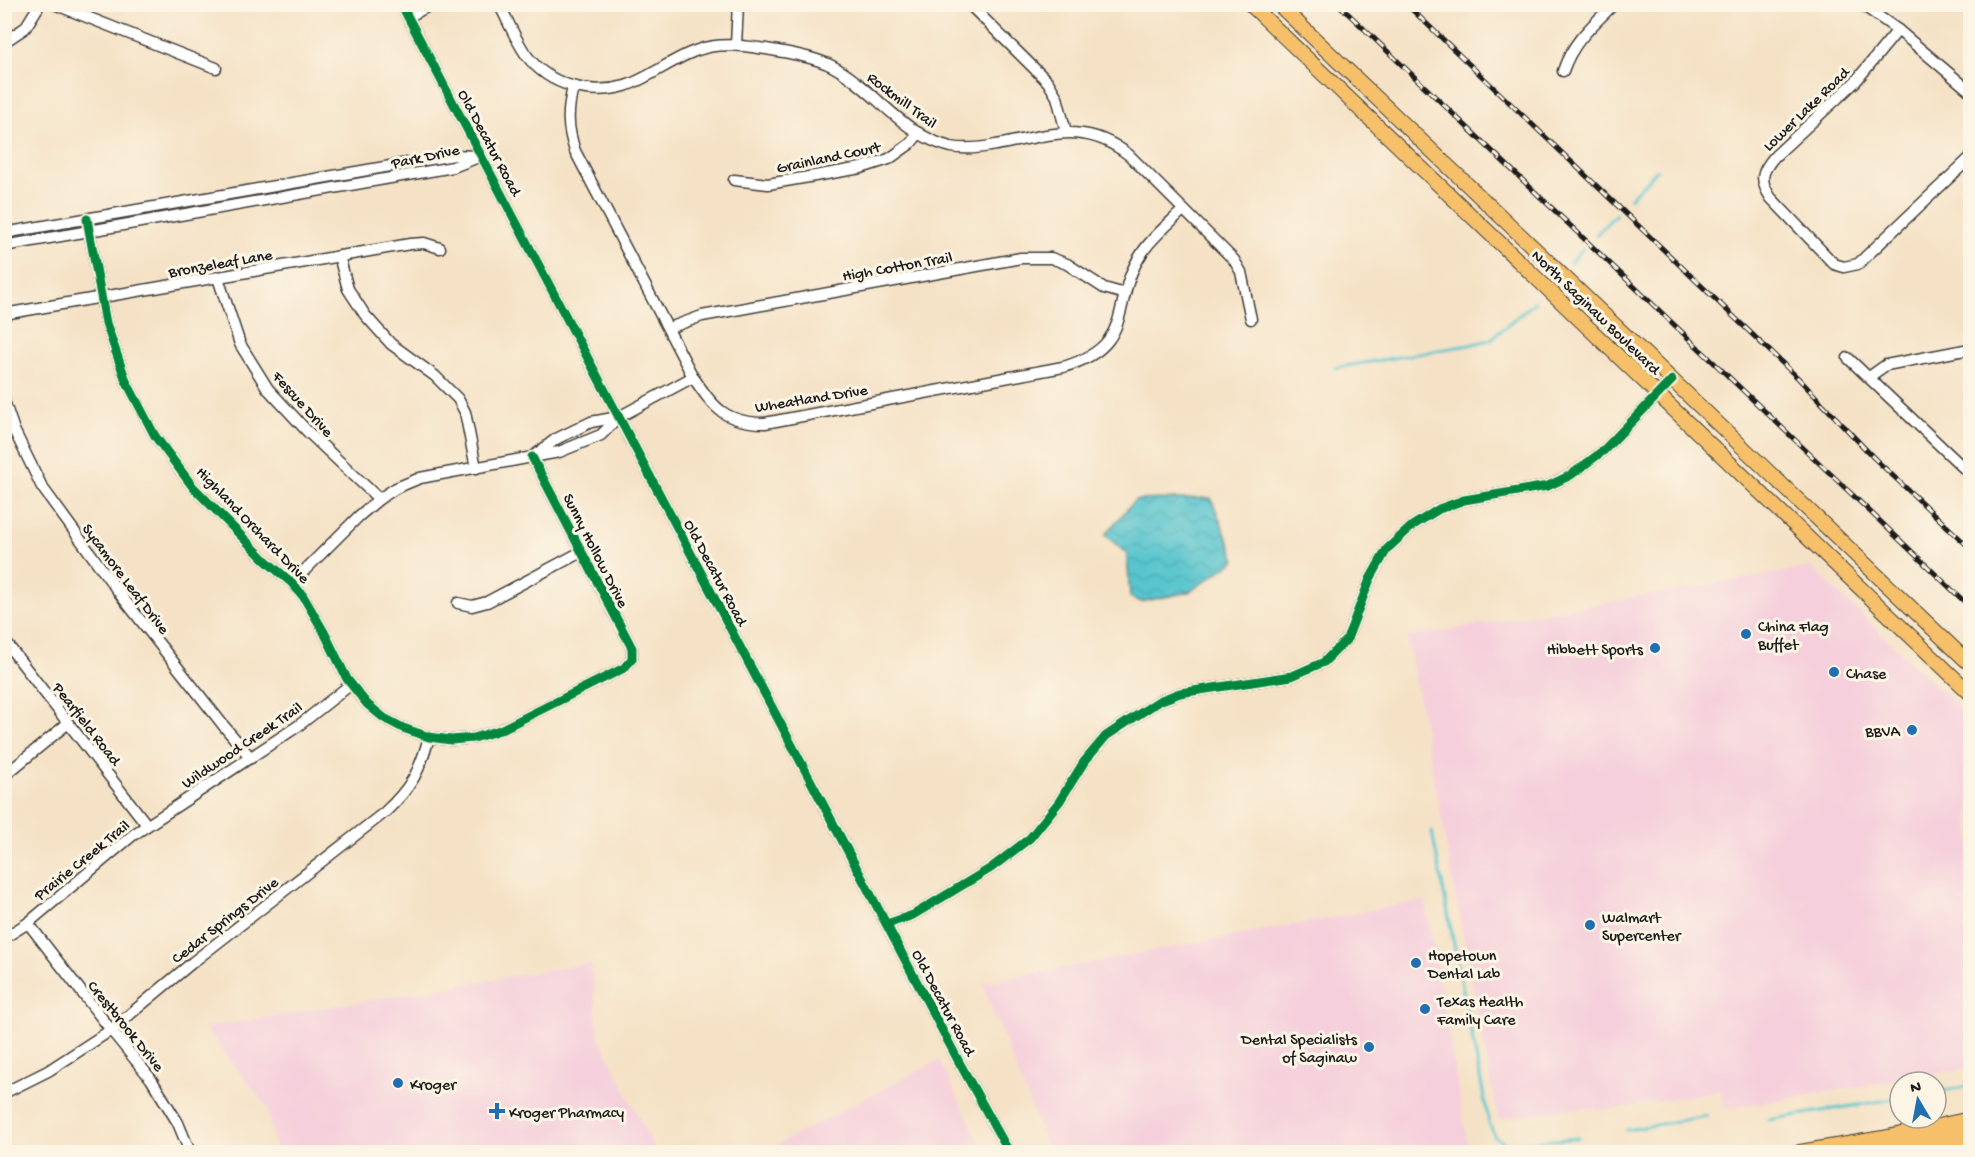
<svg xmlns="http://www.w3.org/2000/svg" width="1975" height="1157" font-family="'Gochi Hand',sans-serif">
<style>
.built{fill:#f5cfdb}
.water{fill:url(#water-waves);stroke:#3a7075;stroke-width:1.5}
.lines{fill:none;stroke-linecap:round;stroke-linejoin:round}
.stream{stroke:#58c5ce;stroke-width:3}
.minor-casing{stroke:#3d3a36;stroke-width:13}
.major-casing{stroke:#3d3a36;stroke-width:16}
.minor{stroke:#fff;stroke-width:10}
.major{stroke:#f6c06b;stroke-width:14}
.rail-casing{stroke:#1c1c1c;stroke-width:5}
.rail{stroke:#fcf5e5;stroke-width:3;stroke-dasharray:9;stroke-linecap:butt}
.cycleway-casing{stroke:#fcf5e5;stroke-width:13}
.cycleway{stroke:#00873e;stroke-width:9}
.poi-dot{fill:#1f6fb2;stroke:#fcf5e5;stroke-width:2}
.labels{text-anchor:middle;stroke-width:6;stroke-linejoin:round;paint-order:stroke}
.street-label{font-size:16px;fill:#1c1c1c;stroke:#fcf5e5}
.poi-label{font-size:16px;fill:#1c1c1c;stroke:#fcf5e5;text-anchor:start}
</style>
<defs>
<pattern id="water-waves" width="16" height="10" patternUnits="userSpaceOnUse" patternTransform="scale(1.5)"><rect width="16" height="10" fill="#58c5ce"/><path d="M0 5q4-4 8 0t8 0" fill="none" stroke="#4ca9b0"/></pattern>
</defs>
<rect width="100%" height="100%" fill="#fcf5e5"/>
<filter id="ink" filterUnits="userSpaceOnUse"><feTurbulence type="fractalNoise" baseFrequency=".0167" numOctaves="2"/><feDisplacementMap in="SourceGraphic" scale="12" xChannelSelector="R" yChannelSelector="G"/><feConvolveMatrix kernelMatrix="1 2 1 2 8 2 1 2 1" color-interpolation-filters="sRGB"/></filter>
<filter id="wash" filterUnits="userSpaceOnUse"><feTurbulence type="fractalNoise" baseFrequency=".008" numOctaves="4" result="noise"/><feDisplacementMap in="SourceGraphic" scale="24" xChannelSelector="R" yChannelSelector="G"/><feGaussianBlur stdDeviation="1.35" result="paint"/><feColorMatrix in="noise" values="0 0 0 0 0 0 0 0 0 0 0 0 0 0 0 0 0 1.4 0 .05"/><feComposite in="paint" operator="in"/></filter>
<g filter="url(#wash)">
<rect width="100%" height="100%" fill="#f5e2c6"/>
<g class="built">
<polygon points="1811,567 1970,718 1970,1068 1725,1109 1721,1090 1608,1110 1574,1108 1498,1119 1407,637"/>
<polygon points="1425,900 1469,1152 1049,1152 982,983"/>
<polygon points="591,963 599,1037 656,1152 275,1152 268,1108 205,1028"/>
<polygon points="939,1060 984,1152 763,1152"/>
</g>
<polygon class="water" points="1211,498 1236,560 1189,592 1141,602 1130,597 1127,553 1105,535 1135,500"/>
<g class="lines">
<g class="stream">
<polyline points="1630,198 1657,170"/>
<polyline points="1596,235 1616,214"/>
<polyline points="1570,263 1583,249"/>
<polyline points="1335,368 1469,345 1490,340 1535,302"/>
<polyline points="1432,832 1489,1123 1495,1137 1506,1144 1578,1138"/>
<polyline points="1936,1092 1970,1086"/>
<polyline points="1768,1120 1900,1098"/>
<polyline points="1627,1130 1707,1116"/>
</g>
</g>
</g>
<g filter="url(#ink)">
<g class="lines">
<defs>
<g id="minor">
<polyline points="54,4 216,68"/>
<polyline points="401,4 959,1062 1009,1152"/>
<path d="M499 4C508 21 516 41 527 56 550 86 590 96 625 86 650 78 673 58 698 50 720 42 744 46 766 49 785 52 815 57 832 66 874 88 903 136 951 147 966 150 981 148 996 145 1047 136 1084 119 1129 155L1234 260 1241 272 1251 319"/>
<polyline points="969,4 1048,82 1057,97 1066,132"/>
<polyline points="1861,4 1898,30 1970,91"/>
<polyline points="408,17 432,4"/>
<path d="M1898 30 1855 82 1775 156C1761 172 1759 180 1771 198L1834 264 1844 267 1858 264 1970 158"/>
<polyline points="4,42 25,28 40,4"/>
<polyline points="736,45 738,4"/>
<path d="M1563 71C1573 41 1592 26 1614 4"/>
<path d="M573 87C567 112 567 127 575 151L693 377C714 408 725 423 765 423L1063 367C1138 345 1109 302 1142 253 1152 237 1169 224 1183 210"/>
<polyline points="734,180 768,184 861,168 889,159 910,144 919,133"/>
<polyline points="87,219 106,323 126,381 155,436 193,487 265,560 292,583 303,596 324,632 347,679 367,704 384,718 403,728 429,737 451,740 474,738 500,730 624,668 632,659 632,648 532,457"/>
<polyline points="4,233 454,155 475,156"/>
<polyline points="4,246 453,167 481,156"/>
<polyline points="339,256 348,289 365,315 391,344 435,376 458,399 465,412 476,468"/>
<polyline points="218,278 240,344 268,389 307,431 379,499"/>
<polyline points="4,314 410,244 424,243 440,248"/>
<polyline points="669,328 702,316 1021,258 1051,258 1067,264 1104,288 1125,294"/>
<polyline points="1848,358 1970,474"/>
<polyline points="1869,377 1886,365 1970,349"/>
<polyline points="4,401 14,430 42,487 123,598 223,725 251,758"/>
<polyline points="534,456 556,439 591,422 619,417"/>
<polyline points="292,583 359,516 379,499 396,488 420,478 559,452 601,435 619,417 693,377"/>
<polyline points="458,603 472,606 487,602 581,552"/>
<polyline points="4,640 147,825"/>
<polyline points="4,776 67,724"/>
<polyline points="28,923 111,1030 151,1079 178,1123 190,1152"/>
<polyline points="887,924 913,915 991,868 1030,838 1059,802 1084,762 1106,736 1159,701 1180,693 1292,676 1324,662 1347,639 1370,579 1387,549 1412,526 1439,509 1464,500 1548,486 1571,475 1603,451 1672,380"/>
<polyline points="4,938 28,923 133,835 298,726 350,685"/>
<path d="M4 1093 48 1071 111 1030 193 962 385 812C411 788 420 771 429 737"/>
</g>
<g id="major">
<polyline points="1250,4 1970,693"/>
<polyline points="1278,4 1970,664"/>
<polyline points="1890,1145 1970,1132"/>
<polyline points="1800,1152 1883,1138 1970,1119"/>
<polyline points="1924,1152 1970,1144"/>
</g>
</defs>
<use href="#minor" class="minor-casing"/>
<use href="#major" class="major-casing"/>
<use href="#minor" class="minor"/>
<use href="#major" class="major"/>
<defs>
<g id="rail">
<polyline points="1338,4 1970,607"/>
<polyline points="1406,4 1798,378 1874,458 1970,548"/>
</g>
</defs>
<use href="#rail" class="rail-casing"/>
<use href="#rail" class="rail"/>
<defs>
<g id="cycleway">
<polyline points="401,4 959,1062 1009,1152"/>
<polyline points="87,219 106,323 126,381 155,436 193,487 265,560 292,583 303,596 324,632 347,679 367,704 384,718 403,728 429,737 451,740 474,738 500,730 624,668 632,659 632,648 532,457"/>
<polyline points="887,924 913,915 991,868 1030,838 1059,802 1084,762 1106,736 1159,701 1180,693 1292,676 1324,662 1347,639 1370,579 1387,549 1412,526 1439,509 1464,500 1548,486 1571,475 1603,451 1672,380"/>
</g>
</defs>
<use href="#cycleway" class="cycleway-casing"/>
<use href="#cycleway" class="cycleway"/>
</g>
</g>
<g class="poi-dot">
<circle cx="1746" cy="634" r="6"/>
<circle cx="1655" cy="648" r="6"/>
<circle cx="1834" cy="672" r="6"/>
<circle cx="1912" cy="730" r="6"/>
<circle cx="1590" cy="925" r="6"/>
<circle cx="1416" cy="963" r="6"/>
<circle cx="1425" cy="1009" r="6"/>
<circle cx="1369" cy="1047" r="6"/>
<circle cx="398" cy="1083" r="6"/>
<path d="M494 1102h6v6h6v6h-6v6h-6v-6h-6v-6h6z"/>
</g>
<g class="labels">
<g class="street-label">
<text transform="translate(903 99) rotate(37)" y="6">Rockmill Trail</text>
<text transform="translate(1805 108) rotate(-44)" y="6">Lower Lake Road</text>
<text transform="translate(491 142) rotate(62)" y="6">Old Decatur Road</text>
<text transform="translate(425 155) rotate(-12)" y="6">Park Drive</text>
<text transform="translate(828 156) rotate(-12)" y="6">Grainland Court</text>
<text transform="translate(220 262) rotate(-10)" y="6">Bronzeleaf Lane</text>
<text transform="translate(897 265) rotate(-10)" y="6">High Cotton Trail</text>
<text transform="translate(1597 311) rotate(44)" y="6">North Saginaw Boulevard</text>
<text transform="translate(811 397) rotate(-9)" y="6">Wheatland Drive</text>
<text transform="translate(304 403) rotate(48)" y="6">Fescue Drive</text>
<text transform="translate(254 524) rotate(46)" y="6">Highland Orchard Drive</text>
<text transform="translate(597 550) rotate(63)" y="6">Sunny Hollow Drive</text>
<text transform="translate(717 572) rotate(62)" y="6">Old Decatur Road</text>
<text transform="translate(127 578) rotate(53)" y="6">Sycamore Leaf Drive</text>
<text transform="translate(88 723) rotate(52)" y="6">Pearfield Road</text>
<text transform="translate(241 744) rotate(-34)" y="6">Wildwood Creek Trail</text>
<text transform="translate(81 859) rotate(-39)" y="6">Prairie Creek Trail</text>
<text transform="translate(224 919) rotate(-38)" y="6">Cedar Springs Drive</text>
<text transform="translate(945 1002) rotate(62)" y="6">Old Decatur Road</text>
<text transform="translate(127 1025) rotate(51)" y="6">Crestbrook Drive</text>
</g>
<g class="poi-label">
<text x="1758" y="631">China Flag<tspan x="1758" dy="18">Buffet</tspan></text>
<text x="1643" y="654" text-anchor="end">Hibbett Sports</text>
<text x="1846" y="678">Chase</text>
<text x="1900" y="736" text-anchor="end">BBVA</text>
<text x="1602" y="922">Walmart<tspan x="1602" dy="18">Supercenter</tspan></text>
<text x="1428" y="960">Hopetown<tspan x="1428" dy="18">Dental Lab</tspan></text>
<text x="1437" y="1006">Texas Health<tspan x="1437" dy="18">Family Care</tspan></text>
<text x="1357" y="1044" text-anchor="end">Dental Specialists<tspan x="1357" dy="18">of Saginaw</tspan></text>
<text x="410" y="1089">Kroger</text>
<text x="509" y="1117">Kroger Pharmacy</text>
</g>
</g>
<rect width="1975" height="1157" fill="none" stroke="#fcf5e5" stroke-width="24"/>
<g transform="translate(1918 1100) rotate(350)"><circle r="28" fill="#fcf5e5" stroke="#a29e95" stroke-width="1.5"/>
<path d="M0-4.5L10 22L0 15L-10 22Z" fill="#1f6fb2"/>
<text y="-9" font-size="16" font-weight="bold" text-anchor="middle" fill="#1c1c1c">N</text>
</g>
</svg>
